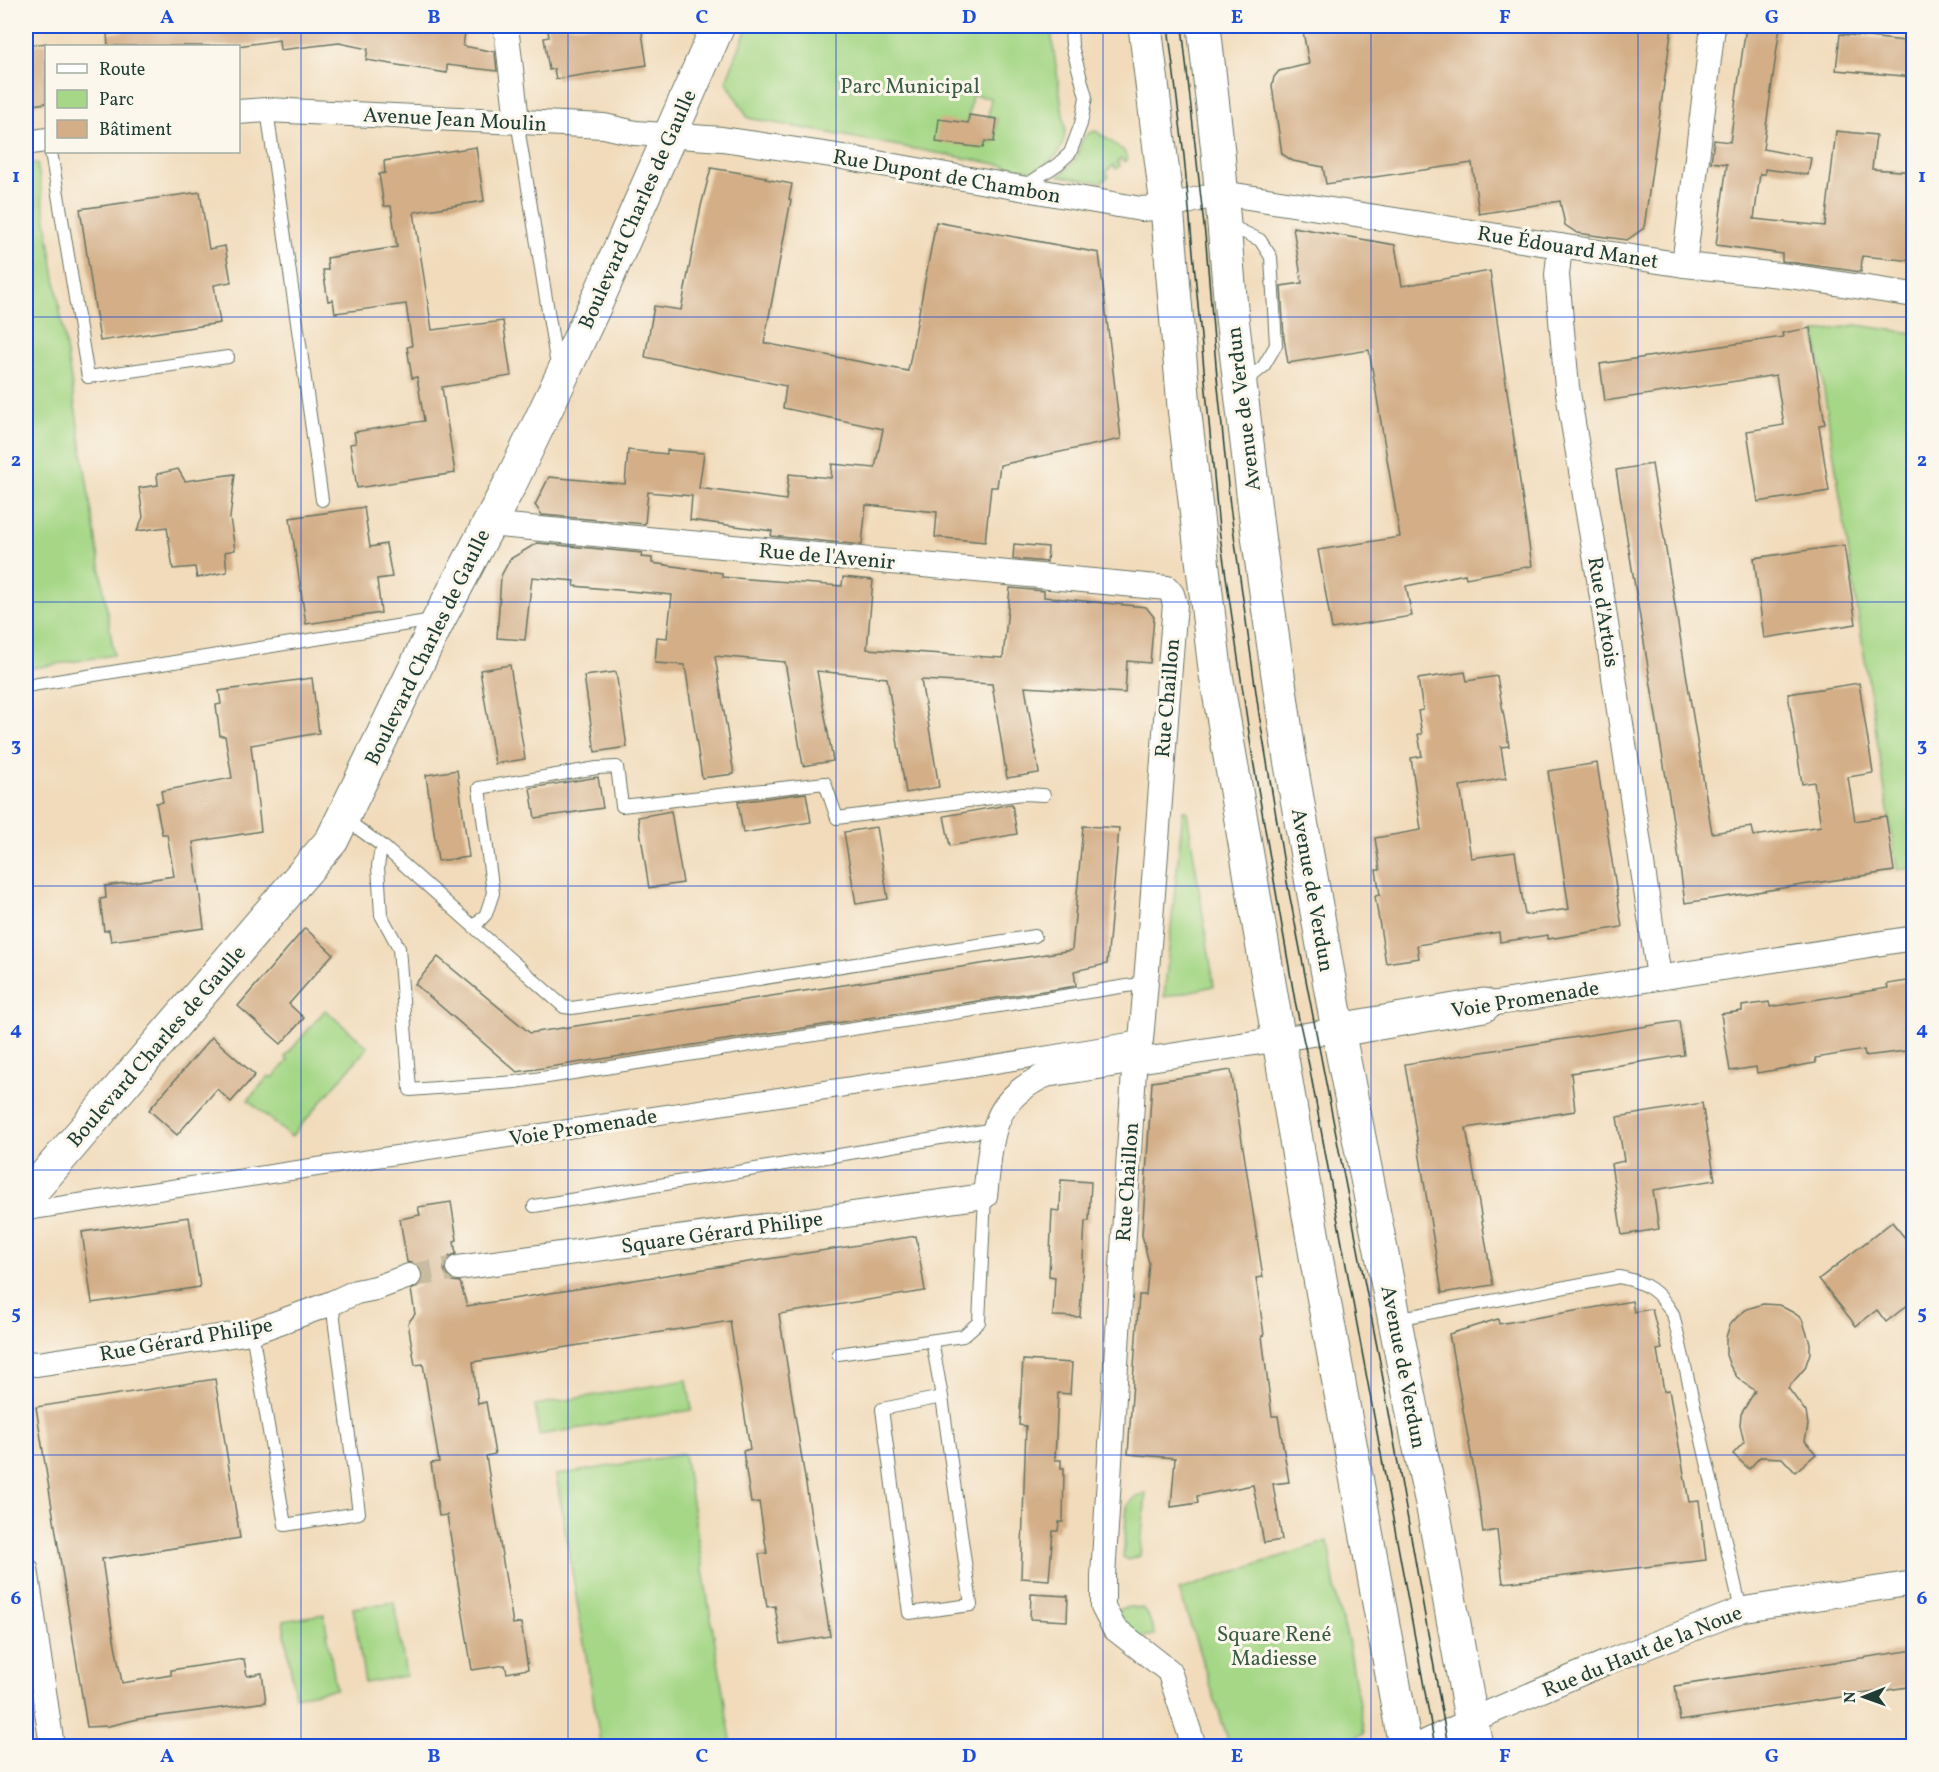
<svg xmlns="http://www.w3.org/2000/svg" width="1939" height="1772" font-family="Vollkorn,serif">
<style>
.green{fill:#a5d786;stroke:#628a5d;stroke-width:1.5;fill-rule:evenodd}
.building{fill:#d3ae87}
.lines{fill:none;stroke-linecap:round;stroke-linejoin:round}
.minor-tunnel{stroke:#c7bba0;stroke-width:24;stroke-dasharray:24 12;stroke-linecap:butt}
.service-casing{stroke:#687463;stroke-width:14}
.pedestrian-casing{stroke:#687463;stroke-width:20}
.minor-casing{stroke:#687463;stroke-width:26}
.secondary-casing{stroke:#687463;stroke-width:35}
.service{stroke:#fff;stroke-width:12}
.pedestrian{stroke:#fff;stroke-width:18}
.minor{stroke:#fff;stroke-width:24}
.secondary{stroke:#fff;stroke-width:33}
.tram{stroke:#1f3d34;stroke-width:1.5}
.grid{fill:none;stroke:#1d4ed8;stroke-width:1.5;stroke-opacity:0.55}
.labels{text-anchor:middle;stroke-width:6;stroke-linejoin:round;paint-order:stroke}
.park-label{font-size:21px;fill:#3a5c44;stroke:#fbf7ec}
.street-label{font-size:21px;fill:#1f3d34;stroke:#fbf7ec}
.neatline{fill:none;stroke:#1d4ed8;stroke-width:2}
.grid-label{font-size:20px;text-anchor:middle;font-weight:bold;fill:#1d4ed8}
</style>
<rect width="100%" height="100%" fill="#fbf7ec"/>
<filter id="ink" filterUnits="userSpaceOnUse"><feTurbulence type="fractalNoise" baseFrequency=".0167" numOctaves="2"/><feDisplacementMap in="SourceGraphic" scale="12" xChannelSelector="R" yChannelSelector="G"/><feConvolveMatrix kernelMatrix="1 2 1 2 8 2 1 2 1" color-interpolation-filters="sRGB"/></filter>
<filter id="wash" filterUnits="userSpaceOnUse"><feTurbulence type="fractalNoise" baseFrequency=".008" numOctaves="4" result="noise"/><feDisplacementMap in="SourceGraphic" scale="24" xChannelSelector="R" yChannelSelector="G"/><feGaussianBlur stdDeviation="1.35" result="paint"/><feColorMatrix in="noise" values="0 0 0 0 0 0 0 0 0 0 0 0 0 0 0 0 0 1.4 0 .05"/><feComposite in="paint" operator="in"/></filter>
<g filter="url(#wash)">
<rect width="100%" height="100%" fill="#f1dbbb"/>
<g class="green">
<path d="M748 26H1052V39L1065 128C1065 153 1054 159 1034 171L748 118 726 81ZM972 95 991 98 988 118 997 119 994 142 985 141 983 148 964 145Z"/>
<path d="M1096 131 1124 151 1127 159 1124 162 1121 159 1117 162 1120 166 1116 169 1113 165 1106 172 1109 176 1101 182 1059 176C1064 172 1070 167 1074 162 1082 150 1077 134 1096 131Z"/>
<polygon points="37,163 114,655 26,669 26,164"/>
<polygon points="1856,325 1913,333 1914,868 1897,870 1815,332"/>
<polygon points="1183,810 1187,812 1214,986 1164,997"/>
<polygon points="325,1010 368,1047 291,1137 248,1100 269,1076 273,1078 288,1060 285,1057"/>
<polygon points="687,1380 692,1410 539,1435 535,1405"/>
<polygon points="684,1454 732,1746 601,1746 556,1475"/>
<polygon points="1146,1493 1140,1556 1129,1560 1123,1557 1127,1505 1135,1498"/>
<polygon points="1328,1541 1337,1603 1348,1640 1364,1733 1339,1746 1230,1746 1179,1590"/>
<polygon points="394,1602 406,1676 365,1683 353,1608"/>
<polygon points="1129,1607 1142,1608 1148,1615 1155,1635 1136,1638 1117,1615 1120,1609"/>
<polygon points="324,1614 336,1689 295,1696 283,1621"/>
</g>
<g id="blocks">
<g class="building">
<polygon points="161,26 466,26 463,46 495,52 497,71 447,65 447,73 366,60 368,49 339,43 280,50 279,40 238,46 108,46 107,34"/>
<polygon points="547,26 641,26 647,65 556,79 554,69 549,70 544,38 549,37"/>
<polygon points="1302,26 1672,26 1644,228 1627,240 1577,233 1565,225 1560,201 1479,214 1472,163 1326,184 1323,167 1293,161 1282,154 1272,86 1274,77 1279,71 1309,64"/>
<polygon points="1746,26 1780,26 1763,149 1811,158 1808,175 1765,169 1765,174 1760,174 1754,219 1825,226 1836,131 1876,135 1872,169 1914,172 1914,261 1862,256 1861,272 1782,261 1782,254 1716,245 1727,164 1711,162 1714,140 1730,142"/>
<polygon points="1840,34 1914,42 1914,77 1836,70"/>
<polygon points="46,43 46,103 26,106 26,46"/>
<polygon points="969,115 997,119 994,142 985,141 983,148 936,142 939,119 968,123"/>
<polygon points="476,147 484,201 414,212 432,330 503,321 511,376 442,387 455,473 357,488 350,444 356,443 354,432 424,421 417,377 412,378 407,347 412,346 406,304 335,313 333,300 328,301 323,270 328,270 327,258 397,247 391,206 384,206 379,174 385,173 384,161"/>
<polygon points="711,168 766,177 765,179 792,184 789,199 791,200 764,343 908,371 936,222 1099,253 1121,439 1000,465 997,487 991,487 985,542 935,537 937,512 866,505 862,545 771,536 772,531 690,520 692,496 648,492 645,524 542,515 535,505 549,477 625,484 628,450 667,454 667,450 704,453 699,488 786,500 789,474 831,478 832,464 875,468 883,429 783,408 786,386 645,357 654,306 681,310 701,206"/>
<polygon points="200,192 209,249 225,246 231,282 214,285 220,323 100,341 80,209"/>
<polygon points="1293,227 1395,245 1402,286 1490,271 1532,566 1466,578 1465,574 1406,586 1412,616 1332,629 1318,550 1400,537 1369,350 1288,363 1284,339 1281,286 1302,283"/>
<polygon points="1810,328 1825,424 1819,425 1829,491 1758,502 1747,431 1784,425 1776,375 1605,401 1600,364 1783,337 1782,333"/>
<polygon points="1652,464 1712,833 1752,827 1754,836 1821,826 1814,782 1802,784 1788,694 1859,683 1873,773 1848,777 1855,821 1886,816 1894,871 1685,903 1676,839 1616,470"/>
<polygon points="178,469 185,481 235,474 230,518 235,550 225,552 227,572 197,578 195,567 173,569 167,527 137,531 143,517 139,488 158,485 157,474"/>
<polygon points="364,507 370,547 386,544 392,577 377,579 381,613 306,624 290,518"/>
<polygon points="537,543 642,553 641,557 652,558 652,563 722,573 722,577 842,586 843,577 873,580 867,649 1003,658 1010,588 1044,591 1044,597 1146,607 1154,617 1150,663 1127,661 1125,693 1025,687 1039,773 1007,778 992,684 921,680 939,787 906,793 887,678 817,671 833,761 803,766 785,662 715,656 734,774 702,778 685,665 655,663 657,637 667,638 672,595 574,586 575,581 532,577 525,640 497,638 501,576 510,559"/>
<polygon points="1014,544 1048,547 1047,562 1013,559"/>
<polygon points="1844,545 1856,624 1764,638 1754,558"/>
<polygon points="510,665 525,759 495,764 480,670"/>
<polygon points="616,672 627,747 595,752 584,676"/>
<polygon points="1465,672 1467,681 1497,676 1509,746 1501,747 1506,778 1460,786 1471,858 1515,852 1525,915 1569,909 1548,771 1597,763 1622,927 1548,939 1548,935 1500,942 1499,932 1417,945 1419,958 1386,963 1375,896 1380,895 1376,870 1380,870 1375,838 1421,830 1411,758 1422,756 1418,734 1422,734 1418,711 1423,710 1418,679"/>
<polygon points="312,678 319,733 251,745 261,831 193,842 204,928 111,941 109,930 104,931 100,899 106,898 105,886 174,876 167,834 162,834 156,803 163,802 161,791 232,778 225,736 220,736 216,705 221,704 219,691"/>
<polygon points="457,770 469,857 438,861 426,775"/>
<polygon points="598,777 603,808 535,818 530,788"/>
<polygon points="806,793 811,822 743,833 738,802"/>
<polygon points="1012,804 1017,834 950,846 944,816"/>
<polygon points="671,811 683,883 649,888 638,817"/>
<polygon points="1083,826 1119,828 1107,964 1074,971 1076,986 517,1072 415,984 438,957 530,1033 1072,950"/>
<polygon points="876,827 888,899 856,904 844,832"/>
<polygon points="305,928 333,954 289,1004 304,1018 281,1044 238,1006"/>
<polygon points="1914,980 1914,1050 1865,1056 1864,1050 1815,1058 1816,1063 1757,1073 1756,1067 1730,1071 1721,1014 1742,1011 1742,1006 1769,1002 1770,1007 1888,988 1887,984"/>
<polygon points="1679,1021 1684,1055 1571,1073 1575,1111 1466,1128 1493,1285 1442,1293 1405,1064"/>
<polygon points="212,1037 255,1075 231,1102 217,1089 177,1135 149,1110"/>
<polygon points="1231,1070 1263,1277 1256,1278 1264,1335 1262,1336 1272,1416 1278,1416 1289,1482 1273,1484 1282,1540 1264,1543 1253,1485 1197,1496 1198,1503 1171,1507 1175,1458 1128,1454 1139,1295 1146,1295 1149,1263 1142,1235 1152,1082"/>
<polygon points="1702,1103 1715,1180 1653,1190 1659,1229 1622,1235 1611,1164 1624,1161 1617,1117"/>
<polygon points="1061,1180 1091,1182 1089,1221 1085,1221 1080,1317 1053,1316 1055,1277 1049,1276 1052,1210 1060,1211"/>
<polygon points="451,1202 457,1240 454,1241 456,1254 450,1256 445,1262 444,1270 447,1277 452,1281 460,1282 467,1306 916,1236 925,1291 779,1314 830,1636 781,1644 775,1606 767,1607 759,1554 767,1553 759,1502 751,1503 743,1451 750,1449 730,1321 473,1362 478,1404 486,1402 495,1454 486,1456 513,1624 521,1623 528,1669 507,1673 505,1665 472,1670 447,1515 439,1516 431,1463 439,1462 423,1364 415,1365 408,1323 415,1314 411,1290 420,1285 423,1278 423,1272 418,1265 407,1262 400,1219 420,1215 418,1207"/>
<polygon points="189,1217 200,1287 92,1303 82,1232"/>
<polygon points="1892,1222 1914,1249 1914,1300 1886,1322 1877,1310 1856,1326 1819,1279"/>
<polygon points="1632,1301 1634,1312 1652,1309 1662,1349 1657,1350 1664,1391 1669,1390 1689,1502 1699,1501 1706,1560 1503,1583 1497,1530 1483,1533 1478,1492 1449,1334 1498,1319 1499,1324"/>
<polygon points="1763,1304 1779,1305 1794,1313 1802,1319 1810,1343 1810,1353 1805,1368 1788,1388 1806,1412 1808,1425 1805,1441 1816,1454 1795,1472 1782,1458 1760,1457 1749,1469 1733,1454 1744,1442 1740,1425 1741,1414 1755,1391 1737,1377 1730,1366 1726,1355 1726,1337 1730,1325 1738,1316 1747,1309"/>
<polygon points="1023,1360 1072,1363 1070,1394 1058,1393 1055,1460 1061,1460 1061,1468 1064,1468 1063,1522 1059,1522 1058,1531 1053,1531 1049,1580 1021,1578 1026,1426 1019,1425"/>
<polygon points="215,1379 240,1538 102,1559 112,1628 122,1683 171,1675 171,1670 244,1659 247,1676 262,1673 266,1702 138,1719 109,1726 87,1727 36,1407"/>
<polygon points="1031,1594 1068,1596 1067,1621 1030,1619"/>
<polygon points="1914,1650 1914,1686 1680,1721 1675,1686"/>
</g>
</g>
</g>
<g filter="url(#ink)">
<use href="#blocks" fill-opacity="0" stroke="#687463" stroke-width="1.5"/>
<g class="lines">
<polyline class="minor-tunnel" points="409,1276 458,1268"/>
<defs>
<g id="service">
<polyline points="267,110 322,500"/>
<polyline points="517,121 557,366"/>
<polyline points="51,152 88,377 228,357"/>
<polyline points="1025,186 1058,164 1070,153 1081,124 1086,97 1072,46 1071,26"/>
<polyline points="1227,224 1260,240 1271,257 1276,345 1263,367 1243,383"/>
<polyline points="26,686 433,620"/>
<polyline points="345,819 385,848 380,854 378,866 381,915 399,948 410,1090 516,1082 1146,983"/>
<polyline points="385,848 564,1007 572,1008 1035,936"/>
<polyline points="475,926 486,914 493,893 479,788 597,768 617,767 622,806 825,783 837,818 1023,794 1044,795"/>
<polyline points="534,1206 994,1129"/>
<path d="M1396 1319 1619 1277C1646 1282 1659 1291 1673 1314L1741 1610"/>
<polyline points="252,1332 285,1525 359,1513 332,1303"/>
<polyline points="932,1341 942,1397"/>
<polyline points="838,1354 963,1336 979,1322 985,1196"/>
<polygon points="942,1397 971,1605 909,1613 882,1409"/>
</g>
<polyline id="pedestrian" points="26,1211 964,1069 1141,1040"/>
<g id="minor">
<polyline points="506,26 517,121"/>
<polyline points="238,112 267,110 604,126 635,133 722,139 831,155 1141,209 1167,207 1222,193 1560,246 1684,265 1789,276 1914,295"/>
<polyline points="26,143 46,140"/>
<polyline points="1560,246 1557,275 1567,387 1602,597 1659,977"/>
<polyline points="1684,265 1713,26"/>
<path d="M488 524 1167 588 1172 594 1175 604C1163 749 1154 895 1141 1040L1134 1071 1103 1576V1607L1114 1628 1169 1671 1194 1746"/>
<polyline points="1484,1005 1914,938"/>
<path d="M458 1268 985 1196C992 1139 988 1101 1046 1075L1338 1030"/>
<polyline points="26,1363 37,1364 252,1332 332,1303 356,1292 376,1288 409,1276"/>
<polyline points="26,1569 52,1746"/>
<polyline points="1417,1746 1472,1720 1605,1663 1744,1609 1914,1583"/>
</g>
<g id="secondary">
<polyline points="1145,26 1167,207 1184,407 1215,669 1317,1262 1405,1746"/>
<polyline points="1204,26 1218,152 1231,309 1259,543 1290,759 1338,1030 1419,1444 1433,1508 1476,1746"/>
<polyline points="1338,1030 1484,1005"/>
<polyline points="26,1198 332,840 439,619 511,482 559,382 597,301 718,26"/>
</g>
</defs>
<use href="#service" class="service-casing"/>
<use href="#pedestrian" class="pedestrian-casing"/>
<use href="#minor" class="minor-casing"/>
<use href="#secondary" class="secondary-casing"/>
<use href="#service" class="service"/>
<use href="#pedestrian" class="pedestrian"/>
<use href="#minor" class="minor"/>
<use href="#secondary" class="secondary"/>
<g class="tram">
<polyline points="1168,26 1184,156 1219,529 1253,760 1295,1001 1309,1065 1435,1746"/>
<polyline points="1182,26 1206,244 1217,377 1230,506 1259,714 1287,882 1380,1362 1448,1746"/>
</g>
</g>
</g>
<path class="grid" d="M301 26V1746M568 26V1746M836 26V1746M1103 26V1746M1371 26V1746M1638 26V1746M26 317H1914M26 602H1914M26 886H1914M26 1170H1914M26 1455H1914"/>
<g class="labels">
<g class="park-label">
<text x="910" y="93">Parc Municipal</text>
<text x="1274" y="1641">Square René<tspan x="1274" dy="24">Madiesse</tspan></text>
</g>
<g class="street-label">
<text transform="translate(455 119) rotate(3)" y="7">Avenue Jean Moulin</text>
<text transform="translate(947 176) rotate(10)" y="7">Rue Dupont de Chambon</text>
<text transform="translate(637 209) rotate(-66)" y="7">Boulevard Charles de Gaulle</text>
<text transform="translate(1568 247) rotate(9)" y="7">Rue Édouard Manet</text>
<text transform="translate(1243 409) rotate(-97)" y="7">Avenue de Verdun</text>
<text transform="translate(827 556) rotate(5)" y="7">Rue de l'Avenir</text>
<text transform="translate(1604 612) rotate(81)" y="7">Rue d'Artois</text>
<text transform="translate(427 647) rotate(-64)" y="7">Boulevard Charles de Gaulle</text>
<text transform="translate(1167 698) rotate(-85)" y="7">Rue Chaillon</text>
<text transform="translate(1313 890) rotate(80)" y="7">Avenue de Verdun</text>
<text transform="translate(1525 999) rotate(-9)" y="7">Voie Promenade</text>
<text transform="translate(156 1046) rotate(-49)" y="7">Boulevard Charles de Gaulle</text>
<text transform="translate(583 1127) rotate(-9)" y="7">Voie Promenade</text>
<text transform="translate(1127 1182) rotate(-86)" y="7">Rue Chaillon</text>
<text transform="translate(722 1232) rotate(-8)" y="7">Square Gérard Philipe</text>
<text transform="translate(186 1339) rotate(-10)" y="7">Rue Gérard Philipe</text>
<text transform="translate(1404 1367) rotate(79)" y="7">Avenue de Verdun</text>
<text transform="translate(1642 1651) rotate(-22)" y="7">Rue du Haut de la Noue</text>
</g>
</g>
<rect width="1939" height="1772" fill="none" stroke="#fbf7ec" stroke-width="66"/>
<rect x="45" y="45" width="195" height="108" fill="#fbf7ec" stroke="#a3ada2" stroke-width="1.5"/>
<rect x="57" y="64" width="30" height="9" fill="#ffffff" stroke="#a3ada2" stroke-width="1.5"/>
<text x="99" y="75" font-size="18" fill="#1f3d34">Route</text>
<rect x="57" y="90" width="30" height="18" fill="#a5d786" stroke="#a3ada2" stroke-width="1.5"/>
<text x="99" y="105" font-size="18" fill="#1f3d34">Parc</text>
<rect x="57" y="120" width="30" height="18" fill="#d3ae87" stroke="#a3ada2" stroke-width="1.5"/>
<text x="99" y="135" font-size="18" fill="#1f3d34">Bâtiment</text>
<g transform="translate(1864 1697) rotate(269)" stroke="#fbf7ec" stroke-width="4.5" paint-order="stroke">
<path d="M0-4.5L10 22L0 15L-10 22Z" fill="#1f3d34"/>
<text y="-9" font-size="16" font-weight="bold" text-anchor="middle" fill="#1f3d34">N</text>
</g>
<rect x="33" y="33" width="1873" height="1706" class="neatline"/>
<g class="grid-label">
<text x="167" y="23">A</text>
<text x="434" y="23">B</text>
<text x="702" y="23">C</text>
<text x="969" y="23">D</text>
<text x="1237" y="23">E</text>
<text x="1505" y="23">F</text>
<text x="1772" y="23">G</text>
<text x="16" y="182">1</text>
<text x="1922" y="182">1</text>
<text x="16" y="466">2</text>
<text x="1922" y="466">2</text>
<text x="16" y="751">3</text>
<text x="1922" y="751">3</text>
<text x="16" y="1035">4</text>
<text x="1922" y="1035">4</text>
<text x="16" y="1319">5</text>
<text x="1922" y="1319">5</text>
<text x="16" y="1604">6</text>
<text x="1922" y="1604">6</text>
<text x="167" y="1762">A</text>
<text x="434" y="1762">B</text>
<text x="702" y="1762">C</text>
<text x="969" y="1762">D</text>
<text x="1237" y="1762">E</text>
<text x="1505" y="1762">F</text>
<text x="1772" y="1762">G</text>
</g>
</svg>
